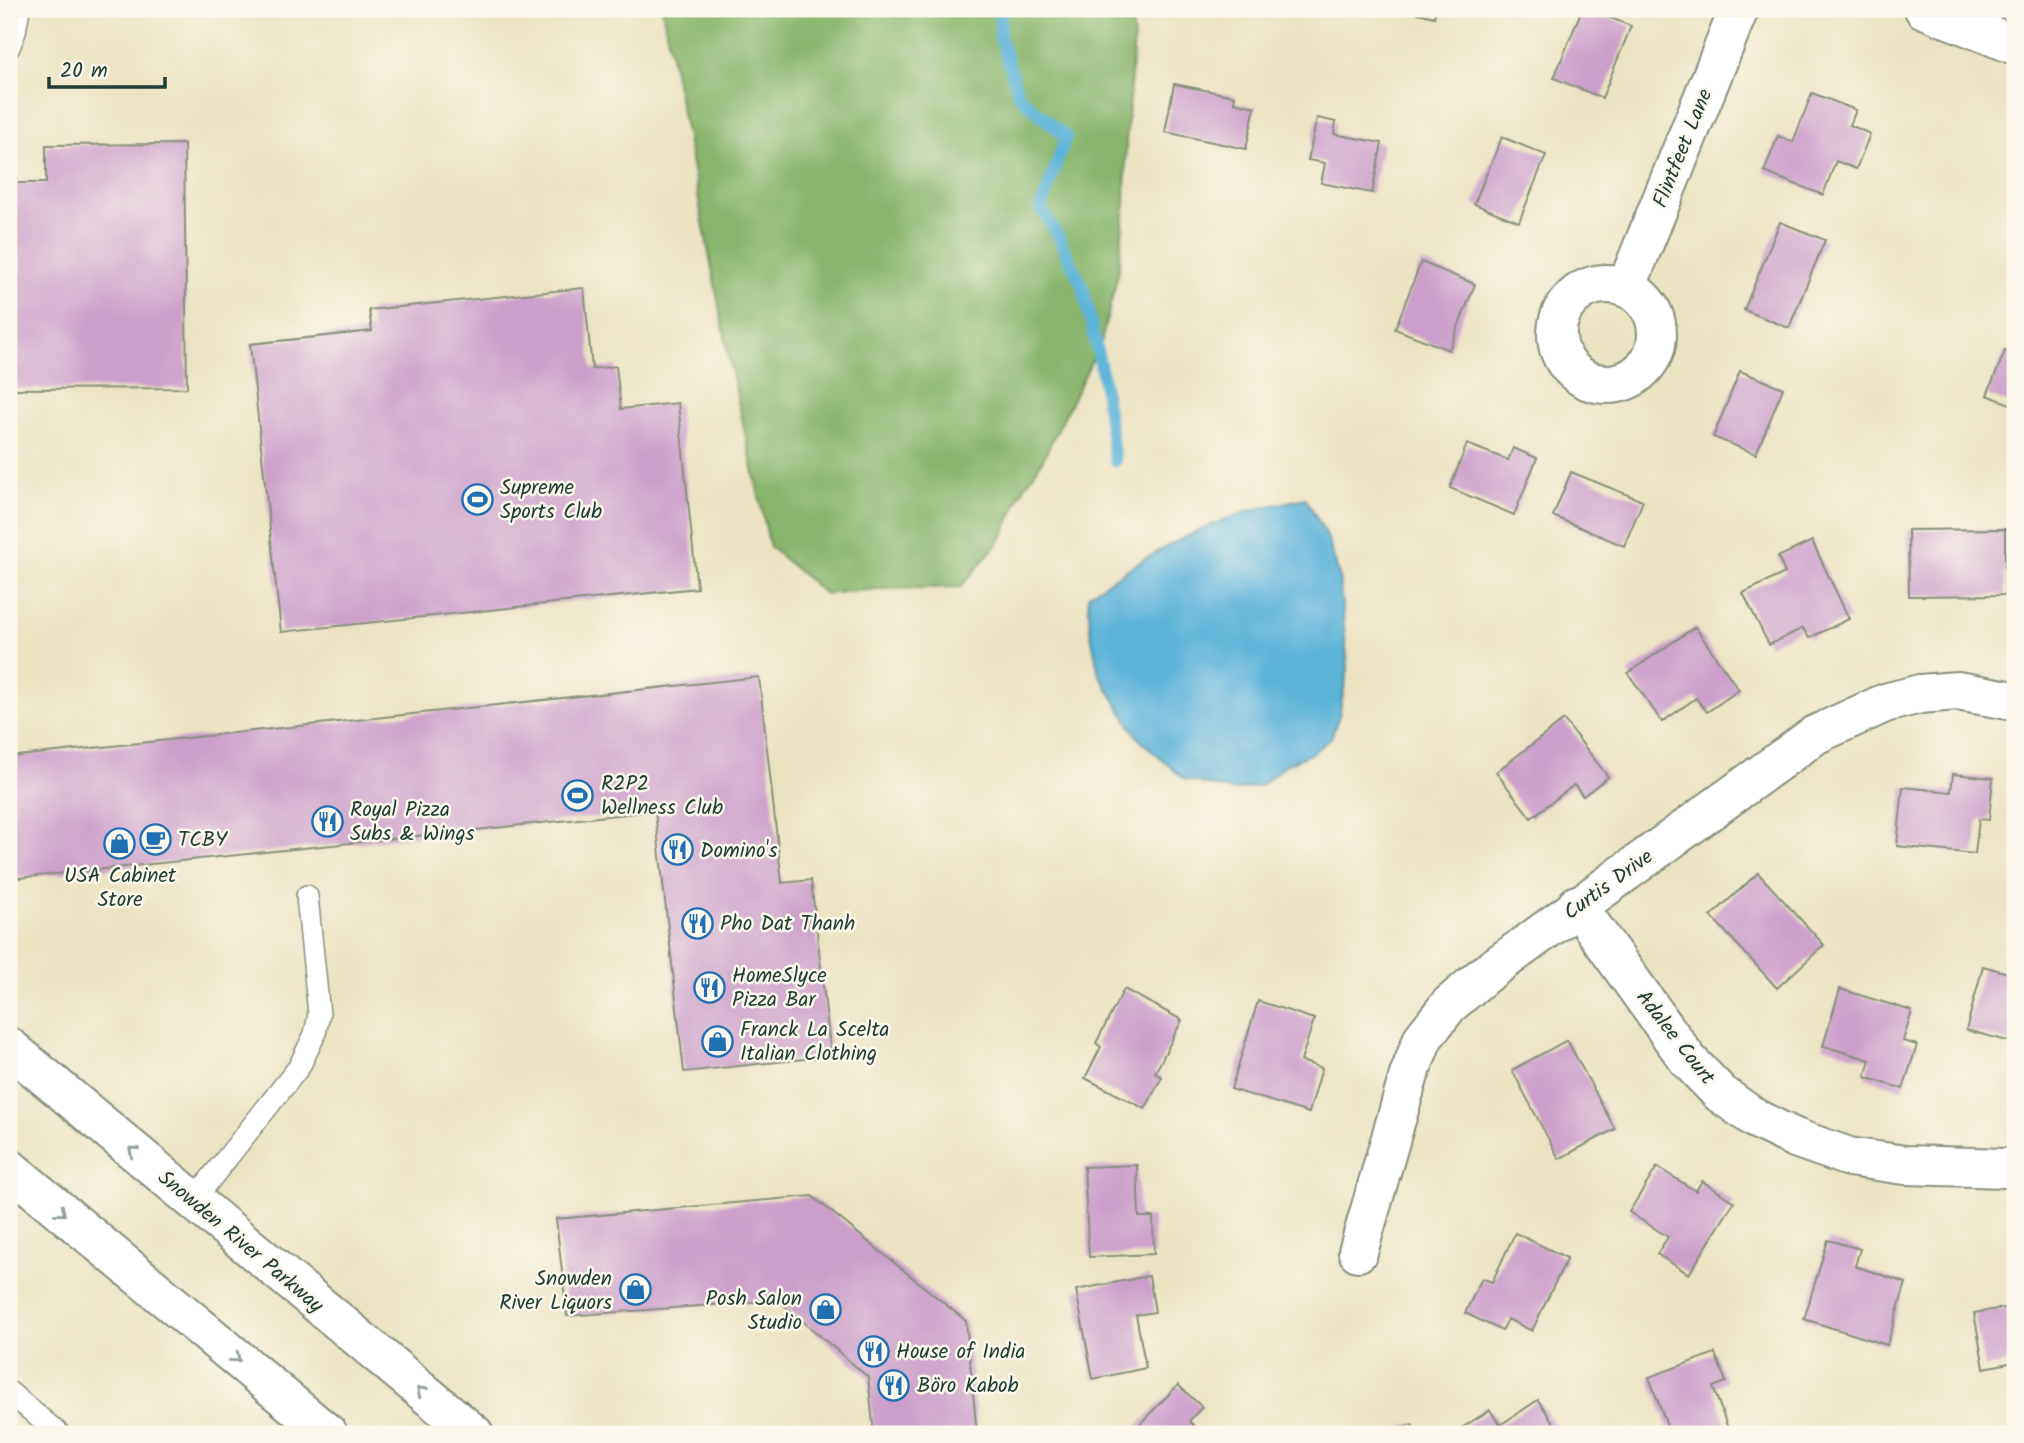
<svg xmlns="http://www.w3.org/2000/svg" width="2024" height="1443" font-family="Kalam,sans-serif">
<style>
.forest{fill:#89b56c;stroke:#547950;stroke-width:2}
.water{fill:#5bb4d9;stroke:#3d7886;stroke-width:2}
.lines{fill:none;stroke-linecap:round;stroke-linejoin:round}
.stream{stroke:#5bb4d9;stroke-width:12}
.building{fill:#ca9fc9}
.lane-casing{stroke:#86907c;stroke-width:24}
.street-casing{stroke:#86907c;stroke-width:42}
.primary-casing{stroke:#86907c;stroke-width:42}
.lane{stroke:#fff;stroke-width:21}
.street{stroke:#fff;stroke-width:38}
.primary{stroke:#fff;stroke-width:38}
.oneway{stroke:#8f9e9a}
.labels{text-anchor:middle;stroke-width:5;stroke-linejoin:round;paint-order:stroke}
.street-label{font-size:21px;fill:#1f3d34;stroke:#fbf7ec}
.poi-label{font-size:21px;fill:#1f3d34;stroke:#fbf7ec;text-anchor:start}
</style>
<rect width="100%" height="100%" fill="#fbf7ec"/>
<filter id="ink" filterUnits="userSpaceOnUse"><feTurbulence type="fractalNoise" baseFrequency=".0143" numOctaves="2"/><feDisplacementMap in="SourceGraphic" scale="14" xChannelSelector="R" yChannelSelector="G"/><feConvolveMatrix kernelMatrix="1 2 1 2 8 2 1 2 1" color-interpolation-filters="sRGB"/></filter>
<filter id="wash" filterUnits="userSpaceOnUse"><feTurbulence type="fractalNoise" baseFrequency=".00686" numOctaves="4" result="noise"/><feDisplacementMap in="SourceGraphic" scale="28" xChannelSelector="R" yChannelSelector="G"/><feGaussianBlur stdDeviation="1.57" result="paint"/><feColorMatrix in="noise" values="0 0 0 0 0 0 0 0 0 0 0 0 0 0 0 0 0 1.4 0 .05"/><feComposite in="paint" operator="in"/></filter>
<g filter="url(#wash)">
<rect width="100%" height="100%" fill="#ece3c3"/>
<polygon class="forest" points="662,9 1130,9 1134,38 1126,142 1125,204 1118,274 1101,342 1042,461 1021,493 1002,538 961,587 878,589 825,594 770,547 731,368"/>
<path class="water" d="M1305 498 1326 534 1339 575 1348 669 1339 715 1331 738 1312 753 1285 765 1262 785 1234 791 1184 779 1138 738 1099 674 1090 630 1088 595C1138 561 1189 531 1246 512 1265 506 1285 503 1305 498Z"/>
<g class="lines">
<polyline class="stream" points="1001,9 1000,37 1019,96 1066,137 1041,208 1057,234 1083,287 1102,373 1115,461"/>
</g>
<g id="blocks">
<g class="building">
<polygon points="1401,9 1436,9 1434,17"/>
<polygon points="1582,9 1588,9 1631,26 1602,98 1554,78"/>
<polygon points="1174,84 1235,96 1234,102 1255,107 1246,149 1165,132"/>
<polygon points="1812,93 1856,110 1850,125 1870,134 1856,169 1836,161 1823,195 1764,172 1778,136 1793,142"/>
<polygon points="1317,118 1336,122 1334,134 1382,143 1372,193 1321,183 1325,163 1308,160"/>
<polygon points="1502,137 1546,155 1519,222 1474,204"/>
<polygon points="184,144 187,388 9,389 9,183 46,183 46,145"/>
<polygon points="1780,222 1825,240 1789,328 1744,310"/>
<polygon points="1421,262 1475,284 1449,350 1395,329"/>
<polygon points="584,288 592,369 616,366 621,409 678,403 697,588 281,632 250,344 372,331 369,310"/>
<polygon points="2005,351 2015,356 2015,406 1987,395"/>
<polygon points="1740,371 1783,388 1756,454 1713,437"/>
<polygon points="1467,444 1508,460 1513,448 1537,458 1514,515 1450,488"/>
<polygon points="1571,472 1643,501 1624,546 1553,516"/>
<polygon points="2005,529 2005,595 1909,596 1908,530"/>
<polygon points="1812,541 1849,619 1809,638 1803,628 1769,645 1743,593 1785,573 1778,557"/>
<polygon points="1695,627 1739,690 1707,712 1696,698 1662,722 1628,673"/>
<polygon points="759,677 782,883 811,880 831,1056 684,1072 655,811 9,879 9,757"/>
<polygon points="1564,720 1608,777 1583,796 1574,785 1531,818 1496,772"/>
<polygon points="1953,774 1993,778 1989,820 1979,819 1975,854 1897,846 1903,787 1951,792"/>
<polygon points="1758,873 1824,945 1777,988 1711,916"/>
<polygon points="1983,966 2015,975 2015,1043 1966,1030"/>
<polygon points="1124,989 1182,1020 1155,1073 1162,1077 1145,1109 1085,1078 1101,1047 1096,1043"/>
<polygon points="1840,989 1912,1011 1903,1041 1917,1045 1903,1089 1865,1077 1870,1060 1823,1046"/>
<polygon points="1258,1001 1314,1019 1301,1061 1322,1068 1309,1113 1231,1089"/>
<polygon points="1567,1040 1615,1129 1559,1159 1512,1070"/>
<polygon points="1137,1165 1139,1217 1153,1217 1154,1254 1089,1257 1084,1167"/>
<polygon points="1657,1167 1696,1191 1702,1181 1734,1202 1689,1274 1657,1254 1668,1237 1629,1212"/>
<polygon points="812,1196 966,1321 977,1434 874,1434 868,1377 778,1300 567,1316 556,1219"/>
<polygon points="1515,1233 1567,1258 1532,1331 1508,1319 1502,1331 1465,1313 1482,1278 1492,1282"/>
<polygon points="1828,1240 1860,1249 1855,1266 1906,1283 1887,1345 1804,1319"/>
<polygon points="1149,1276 1155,1312 1136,1315 1146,1368 1093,1379 1076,1290"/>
<polygon points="2015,1306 2015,1362 1984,1368 1974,1313"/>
<polygon points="1715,1353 1726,1382 1713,1387 1730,1434 1670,1434 1649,1377"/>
<polygon points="1178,1385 1202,1407 1189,1421 1203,1434 1130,1434"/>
<polygon points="1538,1400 1561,1434 1452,1434 1490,1410 1500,1425"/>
<polygon points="1412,1424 1416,1434 1382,1434"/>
</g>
</g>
</g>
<g filter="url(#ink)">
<use href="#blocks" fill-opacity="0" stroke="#86907c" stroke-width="2"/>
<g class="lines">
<defs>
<g id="lane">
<polyline points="9,47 15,32 19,9"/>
<polyline points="193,1201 299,1067 315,1034 319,1014 307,896"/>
<polyline points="9,1392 59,1434"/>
</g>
<g id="street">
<polyline points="1924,9 2015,45"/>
<circle cx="1607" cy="334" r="50"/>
<polyline points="1626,288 1739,9"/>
<polyline points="1577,905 1688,1060 1721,1094 1756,1119 1795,1138 1849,1157 1905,1165 2006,1168"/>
<polyline points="1358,1252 1409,1075 1423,1038 1449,1005 1484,975 1815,735 1885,703 1920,694 1957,691 2015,701"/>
</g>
<g id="primary">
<polyline points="9,1047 474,1434"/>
<polyline points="9,1168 328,1434"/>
</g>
</defs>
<use href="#lane" class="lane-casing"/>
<use href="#street" class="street-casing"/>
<use href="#primary" class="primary-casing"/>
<use href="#lane" class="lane"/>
<use href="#street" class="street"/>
<use href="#primary" class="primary"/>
</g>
<defs><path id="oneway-chevron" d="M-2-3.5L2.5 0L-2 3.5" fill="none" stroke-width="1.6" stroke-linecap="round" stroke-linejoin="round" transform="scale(1.75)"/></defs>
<g class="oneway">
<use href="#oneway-chevron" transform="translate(133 1151) rotate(-140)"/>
<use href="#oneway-chevron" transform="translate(61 1212) rotate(40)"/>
<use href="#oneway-chevron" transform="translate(236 1358) rotate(40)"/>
<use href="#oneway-chevron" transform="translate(421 1391) rotate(-140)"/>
</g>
</g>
<defs>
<symbol id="stadium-ring" viewBox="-11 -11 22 22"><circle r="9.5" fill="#fbf7ec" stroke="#1f6fb2" stroke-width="1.5"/><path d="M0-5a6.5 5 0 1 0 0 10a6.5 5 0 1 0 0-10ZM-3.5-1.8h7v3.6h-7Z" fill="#1f6fb2"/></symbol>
<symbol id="restaurant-ring" viewBox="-11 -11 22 22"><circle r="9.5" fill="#fbf7ec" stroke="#1f6fb2" stroke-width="1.5"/><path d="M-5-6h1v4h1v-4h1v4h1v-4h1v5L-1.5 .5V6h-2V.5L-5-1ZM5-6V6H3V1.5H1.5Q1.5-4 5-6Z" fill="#1f6fb2"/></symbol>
<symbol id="cafe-ring" viewBox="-11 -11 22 22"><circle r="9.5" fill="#fbf7ec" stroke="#1f6fb2" stroke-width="1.5"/><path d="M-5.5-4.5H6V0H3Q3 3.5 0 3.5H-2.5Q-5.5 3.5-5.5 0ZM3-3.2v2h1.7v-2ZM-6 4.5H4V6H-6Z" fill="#1f6fb2"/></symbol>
<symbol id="shop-ring" viewBox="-11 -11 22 22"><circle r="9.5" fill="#fbf7ec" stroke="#1f6fb2" stroke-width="1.5"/><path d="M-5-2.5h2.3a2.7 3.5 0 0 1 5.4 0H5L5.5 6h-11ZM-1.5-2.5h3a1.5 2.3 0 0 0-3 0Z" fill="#1f6fb2"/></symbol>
</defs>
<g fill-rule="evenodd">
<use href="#stadium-ring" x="460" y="482" width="35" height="35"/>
<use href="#stadium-ring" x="560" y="778" width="35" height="35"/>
<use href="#restaurant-ring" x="310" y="804" width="35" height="35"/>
<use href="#cafe-ring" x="138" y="822" width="35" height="35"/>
<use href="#shop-ring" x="102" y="826" width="35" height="35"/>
<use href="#restaurant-ring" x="660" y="832" width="35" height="35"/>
<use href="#restaurant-ring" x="680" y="906" width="35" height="35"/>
<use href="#restaurant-ring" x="692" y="970" width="35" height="35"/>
<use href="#shop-ring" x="700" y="1024" width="35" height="35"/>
<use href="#shop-ring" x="618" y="1272" width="35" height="35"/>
<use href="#shop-ring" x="808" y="1292" width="35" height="35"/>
<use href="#restaurant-ring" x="856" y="1334" width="35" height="35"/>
<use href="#restaurant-ring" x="876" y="1368" width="35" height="35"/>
</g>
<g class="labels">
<g class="street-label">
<text transform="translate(1682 148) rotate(-68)" y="7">Flintfeet Lane</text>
<text transform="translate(1608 884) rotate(-36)" y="7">Curtis Drive</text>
<text transform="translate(1676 1037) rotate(52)" y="7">Adalee Court</text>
<text transform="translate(241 1241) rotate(40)" y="7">Snowden River Parkway</text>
</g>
<g class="poi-label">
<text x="500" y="494">Supreme<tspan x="500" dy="24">Sports Club</tspan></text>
<text x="601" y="790">R2P2<tspan x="601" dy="24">Wellness Club</tspan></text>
<text x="350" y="816">Royal Pizza<tspan x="350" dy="24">Subs &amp; Wings</tspan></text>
<text x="178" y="846">TCBY</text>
<text x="700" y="857">Domino's</text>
<text x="120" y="882" text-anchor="middle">USA Cabinet<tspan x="120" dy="24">Store</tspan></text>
<text x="720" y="930">Pho Dat Thanh</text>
<text x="732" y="982">HomeSlyce<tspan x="732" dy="24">Pizza Bar</tspan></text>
<text x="740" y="1036">Franck La Scelta<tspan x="740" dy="24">Italian Clothing</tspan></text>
<text x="612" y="1285" text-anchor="end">Snowden<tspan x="612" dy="24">River Liquors</tspan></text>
<text x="802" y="1305" text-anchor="end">Posh Salon<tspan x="802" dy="24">Studio</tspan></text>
<text x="896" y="1358">House of India</text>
<text x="917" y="1392">Böro Kabob</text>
</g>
</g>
<rect width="2024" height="1443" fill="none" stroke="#fbf7ec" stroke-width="35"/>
<path d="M49 77v10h116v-10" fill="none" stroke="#1f3d34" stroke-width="3.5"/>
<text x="60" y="77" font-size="21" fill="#1f3d34" stroke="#fbf7ec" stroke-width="5" paint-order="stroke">20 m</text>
</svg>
